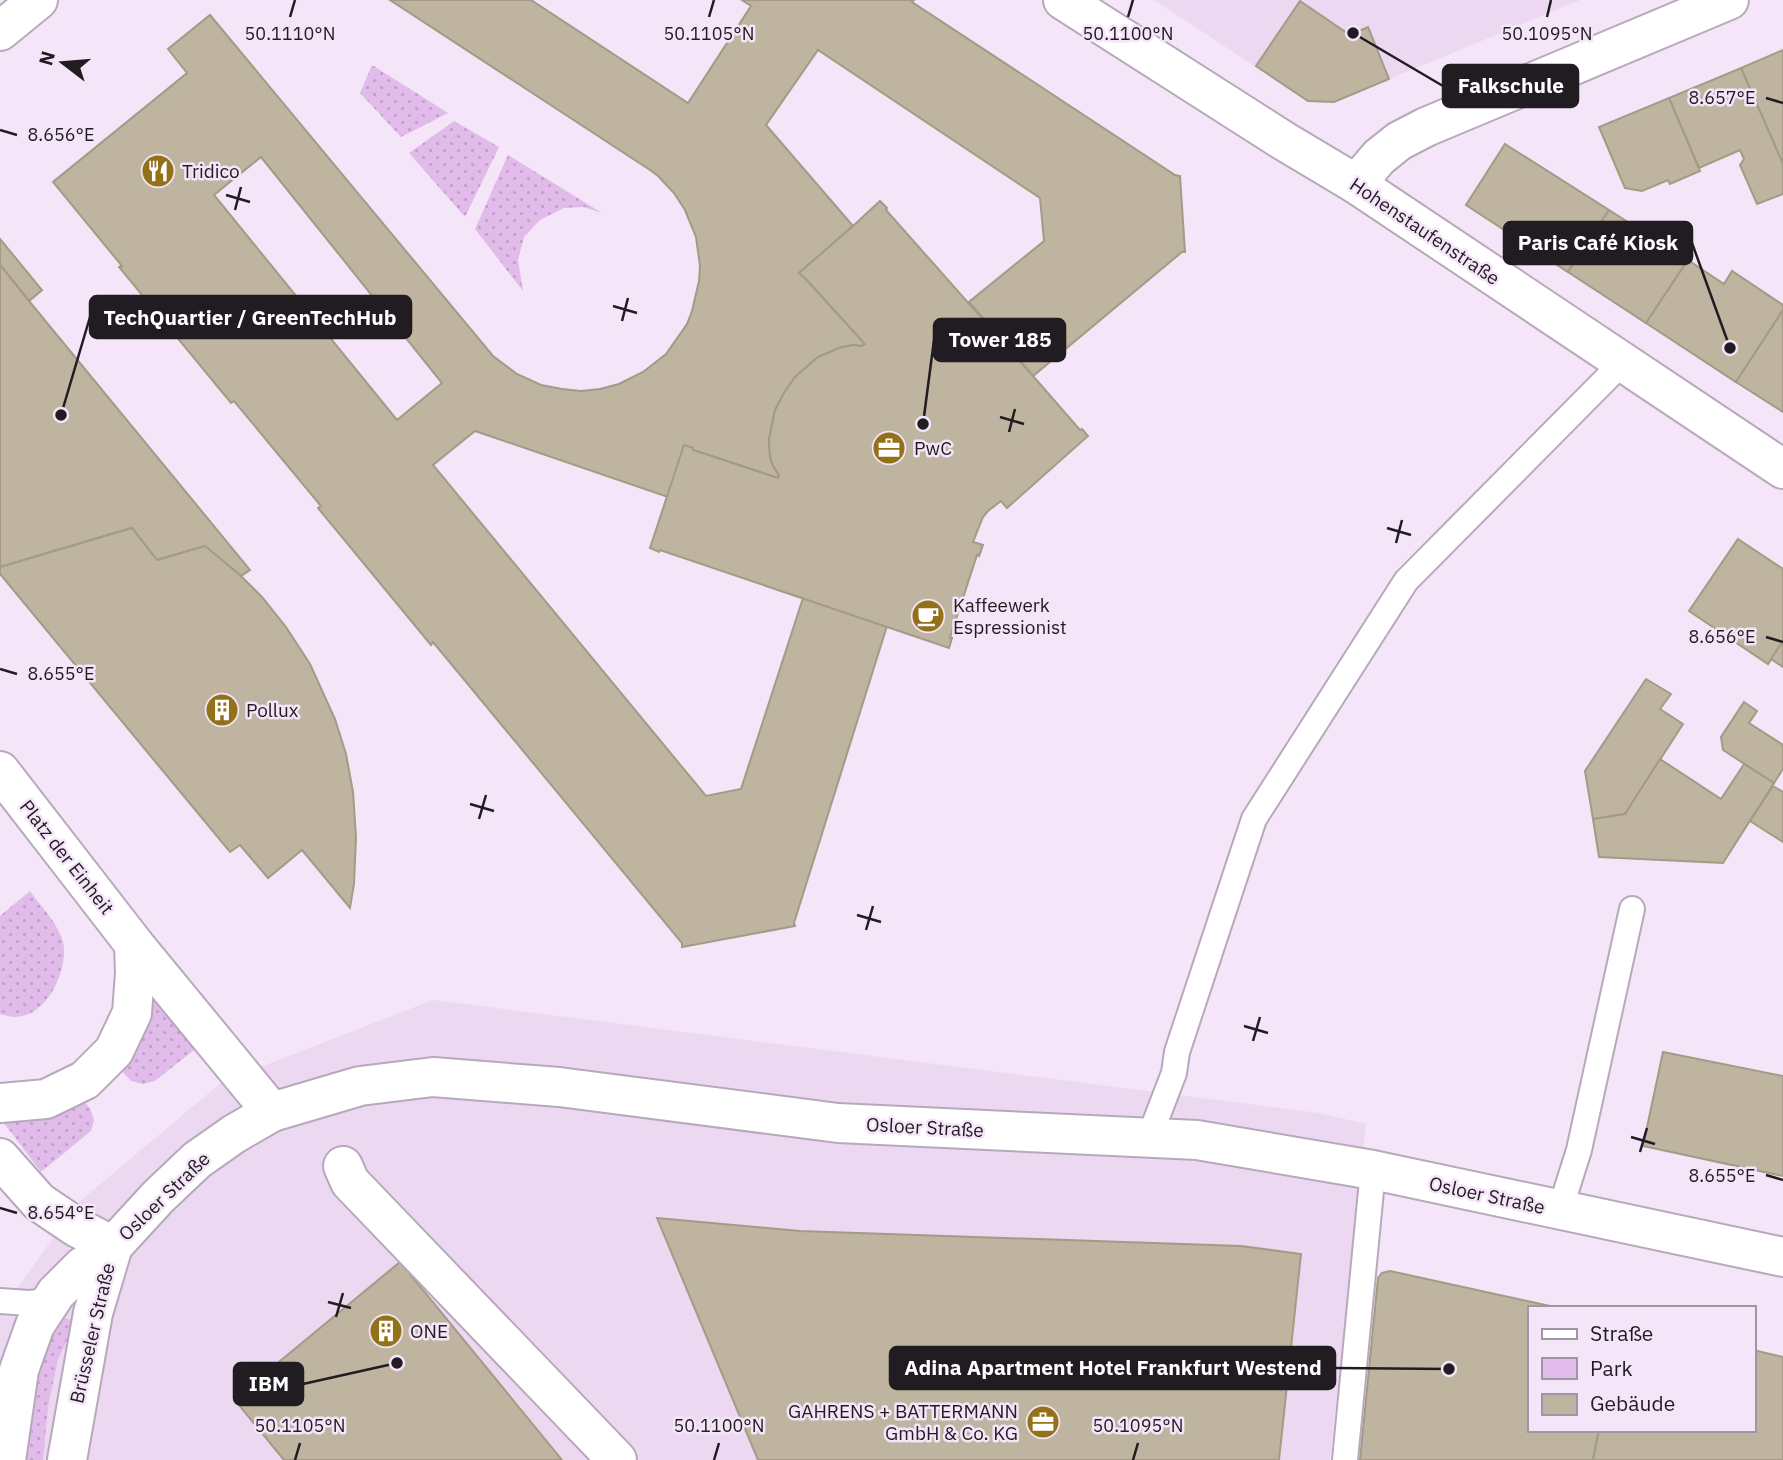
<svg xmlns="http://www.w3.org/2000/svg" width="1783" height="1460" font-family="'IBM Plex Sans',sans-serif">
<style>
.built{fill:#edd8f2}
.green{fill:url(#green-dots)}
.building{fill:#beb4a0;stroke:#a49a86;stroke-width:2;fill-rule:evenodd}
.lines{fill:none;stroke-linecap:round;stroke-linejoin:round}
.lane-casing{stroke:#b7a9bb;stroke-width:28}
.street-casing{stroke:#b7a9bb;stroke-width:42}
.secondary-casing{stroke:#b7a9bb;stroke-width:42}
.primary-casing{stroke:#b7a9bb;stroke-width:42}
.lane{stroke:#fff;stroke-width:24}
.street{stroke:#fff;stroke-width:38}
.secondary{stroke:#fff;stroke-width:38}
.primary{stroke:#fff;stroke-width:38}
.ticks{fill:none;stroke:#211c22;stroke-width:2.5}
.labels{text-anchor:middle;stroke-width:5;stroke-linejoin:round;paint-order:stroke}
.poi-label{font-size:19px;fill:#211c22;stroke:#f5e5f8;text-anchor:start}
.street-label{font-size:19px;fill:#211c22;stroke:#f5e5f8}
.ticks-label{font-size:18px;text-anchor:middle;fill:#211c22;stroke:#f5e5f8;stroke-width:5;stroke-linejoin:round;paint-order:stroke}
.leader{fill:none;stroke:#211c22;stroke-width:2.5}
.callout-dot{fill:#211c22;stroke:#f5e5f8;stroke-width:2.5}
.callout{fill:#211c22;stroke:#211c22;stroke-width:2.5}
.callout-label{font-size:21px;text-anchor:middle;font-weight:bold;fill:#fff}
</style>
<defs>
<pattern id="green-dots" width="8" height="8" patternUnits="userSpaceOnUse" patternTransform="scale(1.75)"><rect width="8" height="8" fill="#e1bbea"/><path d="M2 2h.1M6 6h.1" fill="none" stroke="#c1a0c8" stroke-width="1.8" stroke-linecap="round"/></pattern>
</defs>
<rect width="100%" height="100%" fill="#f5e5f8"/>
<g class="built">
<polygon points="1154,0 1580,0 1334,102 1308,101"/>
<polygon points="433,1000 1319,1113 1366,1124 1330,1460 0,1460 0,1312 79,1202 222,1082"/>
</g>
<g class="green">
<polygon points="372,65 448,113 401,137 360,93"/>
<polygon points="454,121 499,147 465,217 409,153"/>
<polygon points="508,155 602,213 584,207 564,208 540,220 524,237 518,260 523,291 475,229"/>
<path d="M30 891C42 908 61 926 64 947 66 973 47 1016 16 1017 11 1017 5 1015 0 1014V916Z"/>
<path d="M155 983 204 1042 155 1081 143 1084 131 1081 117 1066C141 1034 150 1024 155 983Z"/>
<polygon points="79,1096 90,1108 94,1120 91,1131 41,1172 0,1118"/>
<polygon points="57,1315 76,1322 58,1359 48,1407 43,1460 21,1460 27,1406"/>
</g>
<g class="building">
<path d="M390 0H531L688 103 751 6 742 0H914L912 2 1175 175 1180 176 1185 252H1182L1033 376 969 302 1044 241 1040 198 818 50 766 125 853 226 799 273 806 279 865 344 862 346 853 345 839 348 818 357 795 377 784 393 775 410 769 439 770 457 773 466 779 475 778 478 693 450V448L684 445 668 497 475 431 433 465 706 796 741 789 803 598 887 626 794 923 795 926 682 947V943L433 642 431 645 318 508 321 506 234 401 231 403 119 267 122 266 53 182 187 73 168 49 210 15 493 356 517 374 541 385 562 389 581 391 600 389 619 384 643 372 666 354 687 324 692 311 699 281 700 266 696 237 685 210 674 193 658 176 650 170ZM261 157 442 383 397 420 214 195Z"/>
<polygon points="1300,1 1350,35 1368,27 1389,79 1334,102 1308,101 1256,66"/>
<polygon points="1783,50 1783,164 1741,68"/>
<polygon points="1741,68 1783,164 1783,194 1757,204 1740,165 1744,159 1740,150 1699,168 1669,98"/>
<polygon points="1669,98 1700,171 1670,184 1668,180 1642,191 1625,188 1599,127"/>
<polygon points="1505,144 1609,210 1568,272 1466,205"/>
<polygon points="880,201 887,208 886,210 1033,376 1080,430 1082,429 1088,436 1007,508 1001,501 988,511 983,517 973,542 983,545 979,556 977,555 950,638 952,638 949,648 660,550 659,552 650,548 684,445 693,448 693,450 778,478 779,475 773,466 770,457 769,439 775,410 784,393 795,377 818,357 839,348 853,345 862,346 865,344 806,279 799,273 853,226"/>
<polygon points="1609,210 1688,260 1646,323 1568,272"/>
<polygon points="0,239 42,290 29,301 0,265"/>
<polygon points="1688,260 1724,284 1732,271 1783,305 1783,310 1736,382 1646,323"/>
<polygon points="0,265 29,301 250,570 241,576 205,546 157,560 132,528 0,567"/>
<polygon points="1783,310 1783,412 1736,382"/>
<polygon points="132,528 157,560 205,546 241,576 262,597 286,627 310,664 335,719 346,754 353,792 356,837 354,884 350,908 302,850 268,878 240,845 230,852 0,574 0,567"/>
<polygon points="1738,539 1783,569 1783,641 1768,664 1689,611"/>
<polygon points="1783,641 1783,667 1771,659"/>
<polygon points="1646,679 1671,694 1660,709 1683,724 1625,814 1593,819 1585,771"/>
<polygon points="1744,702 1757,711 1749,723 1783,745 1783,769 1774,783 1723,750 1721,737"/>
<polygon points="1660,759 1721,799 1744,764 1774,783 1723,863 1599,857 1593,819 1625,814"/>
<polygon points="1773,786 1783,792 1783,842 1750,821"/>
<polygon points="1663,1052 1783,1076 1783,1176 1643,1146"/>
<polygon points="657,1218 800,1231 1241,1246 1301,1254 1279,1460 758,1460"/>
<polygon points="400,1262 562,1460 284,1460 234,1399"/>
<polygon points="1390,1271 1559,1308 1529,1308 1529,1430 1599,1430 1593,1460 1360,1460 1378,1278 1382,1273"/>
<polygon points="1753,1350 1783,1357 1783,1460 1593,1460 1599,1430 1753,1430"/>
</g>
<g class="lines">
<defs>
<g id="lane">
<polyline points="1149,1138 1174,1073 1177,1052 1254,819 1406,581 1623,362"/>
<polyline points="1560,1210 1579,1150 1632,909"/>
<polyline points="0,1301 29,1303 50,1301"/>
<polyline points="1345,1460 1373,1170"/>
</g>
<g id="street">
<polyline points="1356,184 1379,157 1399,141 1426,127 1729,0"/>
<polyline points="0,771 134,944 272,1112"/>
<polyline points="0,1103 46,1099 85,1080 114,1051 132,1013 135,973 134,944"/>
<polyline points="0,1158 39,1202 76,1227 113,1246"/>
<polyline points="343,1166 350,1182 617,1460"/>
<polyline points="6,1460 19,1370 35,1325 56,1293 82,1267 113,1246 158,1197 197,1160 234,1134 272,1112 360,1086 433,1077 559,1087 838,1123 1197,1140 1373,1170 1783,1257"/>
<polyline points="67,1460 93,1313 113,1246"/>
</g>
<polyline id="secondary" points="1063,0 1284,141 1356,184 1783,469"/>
<polyline id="primary" points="0,31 38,0"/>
</defs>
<use href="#lane" class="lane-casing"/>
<use href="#street" class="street-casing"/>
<use href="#secondary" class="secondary-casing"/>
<use href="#primary" class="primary-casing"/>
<use href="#lane" class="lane"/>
<use href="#street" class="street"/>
<use href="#secondary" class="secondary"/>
<use href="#primary" class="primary"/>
</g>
<path class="ticks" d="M290 17 295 0M709 17 714 0M1128 17 1133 0M1547 17 1551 0M1766 98 1783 103M0 130 17 135M226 195 250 202M235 210 241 187M613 306 637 313M622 321 628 298M1000 417 1024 424M1009 432 1015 409M1387 528 1411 535M1396 543 1402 520M1766 637 1783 642M0 669 17 674M470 804 494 811M479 819 486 795M857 915 881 922M866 930 873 906M1244 1026 1268 1033M1253 1041 1260 1017M1631 1137 1655 1144M1640 1152 1647 1128M1766 1175 1783 1180M0 1208 17 1213M328 1302 351 1308M336 1317 343 1293M295 1460 300 1443M714 1460 719 1443M1133 1460 1138 1443"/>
<defs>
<symbol id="restaurant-disc" viewBox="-11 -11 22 22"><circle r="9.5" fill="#937118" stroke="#f5e5f8"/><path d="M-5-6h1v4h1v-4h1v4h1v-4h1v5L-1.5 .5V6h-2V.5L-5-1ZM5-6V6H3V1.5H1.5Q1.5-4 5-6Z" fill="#fff"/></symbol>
<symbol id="office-disc" viewBox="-11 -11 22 22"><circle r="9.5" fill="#937118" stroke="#f5e5f8"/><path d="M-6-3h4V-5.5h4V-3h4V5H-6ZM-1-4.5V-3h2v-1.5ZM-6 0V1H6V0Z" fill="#fff"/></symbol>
<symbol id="cafe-disc" viewBox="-11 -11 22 22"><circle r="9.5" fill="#937118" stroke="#f5e5f8"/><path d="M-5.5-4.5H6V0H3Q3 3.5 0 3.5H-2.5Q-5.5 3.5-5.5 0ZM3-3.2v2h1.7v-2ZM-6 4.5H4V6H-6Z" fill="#fff"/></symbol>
<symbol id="building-disc" viewBox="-11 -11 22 22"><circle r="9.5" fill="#937118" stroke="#f5e5f8"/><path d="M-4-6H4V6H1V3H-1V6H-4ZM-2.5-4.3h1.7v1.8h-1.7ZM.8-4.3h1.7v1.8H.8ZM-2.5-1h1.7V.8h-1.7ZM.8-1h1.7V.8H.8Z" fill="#fff"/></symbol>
</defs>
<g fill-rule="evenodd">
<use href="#restaurant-disc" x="139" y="152" width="38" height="38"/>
<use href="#office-disc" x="870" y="429" width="38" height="38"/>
<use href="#cafe-disc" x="909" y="597" width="38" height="38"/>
<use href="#building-disc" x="203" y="691" width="38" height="38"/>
<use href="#building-disc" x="367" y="1312" width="38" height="38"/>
<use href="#office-disc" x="1024" y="1403" width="38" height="38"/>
</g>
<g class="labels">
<g class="poi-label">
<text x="182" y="178">Tridico</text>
<text x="914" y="455">PwC</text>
<text x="953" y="612">Kaffeewerk<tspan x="953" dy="22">Espressionist</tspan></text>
<text x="246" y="717">Pollux</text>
<text x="410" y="1338">ONE</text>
<text x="1018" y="1418" text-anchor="end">GAHRENS + BATTERMANN<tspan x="1018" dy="22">GmbH &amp; Co. KG</tspan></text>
</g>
<g class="street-label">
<text transform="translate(1425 231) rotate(34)" y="7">Hohenstaufenstraße</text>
<text transform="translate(67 857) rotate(52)" y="7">Platz der Einheit</text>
<text transform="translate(925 1127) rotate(3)" y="7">Osloer Straße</text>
<text transform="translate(1487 1195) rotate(12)" y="7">Osloer Straße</text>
<text transform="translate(164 1196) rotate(-44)" y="7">Osloer Straße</text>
<text transform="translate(92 1333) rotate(-77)" y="7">Brüsseler Straße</text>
</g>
</g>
<g class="ticks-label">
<text x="290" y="40">50.1110°N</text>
<text x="709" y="40">50.1105°N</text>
<text x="1128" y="40">50.1100°N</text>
<text x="1547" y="40">50.1095°N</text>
<text x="1722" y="104">8.657°E</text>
<text x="61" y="141">8.656°E</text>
<text x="1722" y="643">8.656°E</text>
<text x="61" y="680">8.655°E</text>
<text x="1722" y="1182">8.655°E</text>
<text x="61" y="1219">8.654°E</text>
<text x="300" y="1432">50.1105°N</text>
<text x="719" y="1432">50.1100°N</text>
<text x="1138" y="1432">50.1095°N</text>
</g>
<path class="leader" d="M1353 33L1443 86M1730 348L1692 243M61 415L90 317M923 424L934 340M1449 1369L1335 1368M397 1363L303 1384"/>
<g class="callout-dot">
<circle cx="1353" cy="33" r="7"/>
<circle cx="1730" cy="348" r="7"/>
<circle cx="61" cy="415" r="7"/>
<circle cx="923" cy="424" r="7"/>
<circle cx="1449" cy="1369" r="7"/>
<circle cx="397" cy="1363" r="7"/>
</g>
<g class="callout">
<rect x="1443" y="65" width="135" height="42" rx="7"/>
<rect x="1504" y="222" width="188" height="42" rx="7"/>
<rect x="90" y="296" width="321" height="42" rx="7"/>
<rect x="934" y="319" width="131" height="42" rx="7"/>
<rect x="890" y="1347" width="445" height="42" rx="7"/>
<rect x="234" y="1363" width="69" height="42" rx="7"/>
</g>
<g class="callout-label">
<text x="1511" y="93">Falkschule</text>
<text x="1598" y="250">Paris Café Kiosk</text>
<text x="250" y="325">TechQuartier / GreenTechHub</text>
<text x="1000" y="347">Tower 185</text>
<text x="1113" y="1375">Adina Apartment Hotel Frankfurt Westend</text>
<text x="269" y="1391">IBM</text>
</g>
<rect x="1528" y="1306" width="228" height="126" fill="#f5e5f8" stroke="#a095a2" stroke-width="2"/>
<rect x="1542" y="1329" width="35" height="10" fill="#ffffff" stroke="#a095a2" stroke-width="2"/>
<text x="1590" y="1341" font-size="21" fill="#211c22">Straße</text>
<rect x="1542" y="1358" width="35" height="21" fill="#e1bbea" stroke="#a095a2" stroke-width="2"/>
<text x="1590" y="1376" font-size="21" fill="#211c22">Park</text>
<rect x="1542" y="1394" width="35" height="21" fill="#beb4a0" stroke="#a095a2" stroke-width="2"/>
<text x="1590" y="1411" font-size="21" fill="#211c22">Gebäude</text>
<g transform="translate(63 63) rotate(286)" stroke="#f5e5f8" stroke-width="5" paint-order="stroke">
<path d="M0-5L12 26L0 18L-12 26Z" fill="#211c22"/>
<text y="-10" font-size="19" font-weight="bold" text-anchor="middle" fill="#211c22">N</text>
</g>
</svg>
